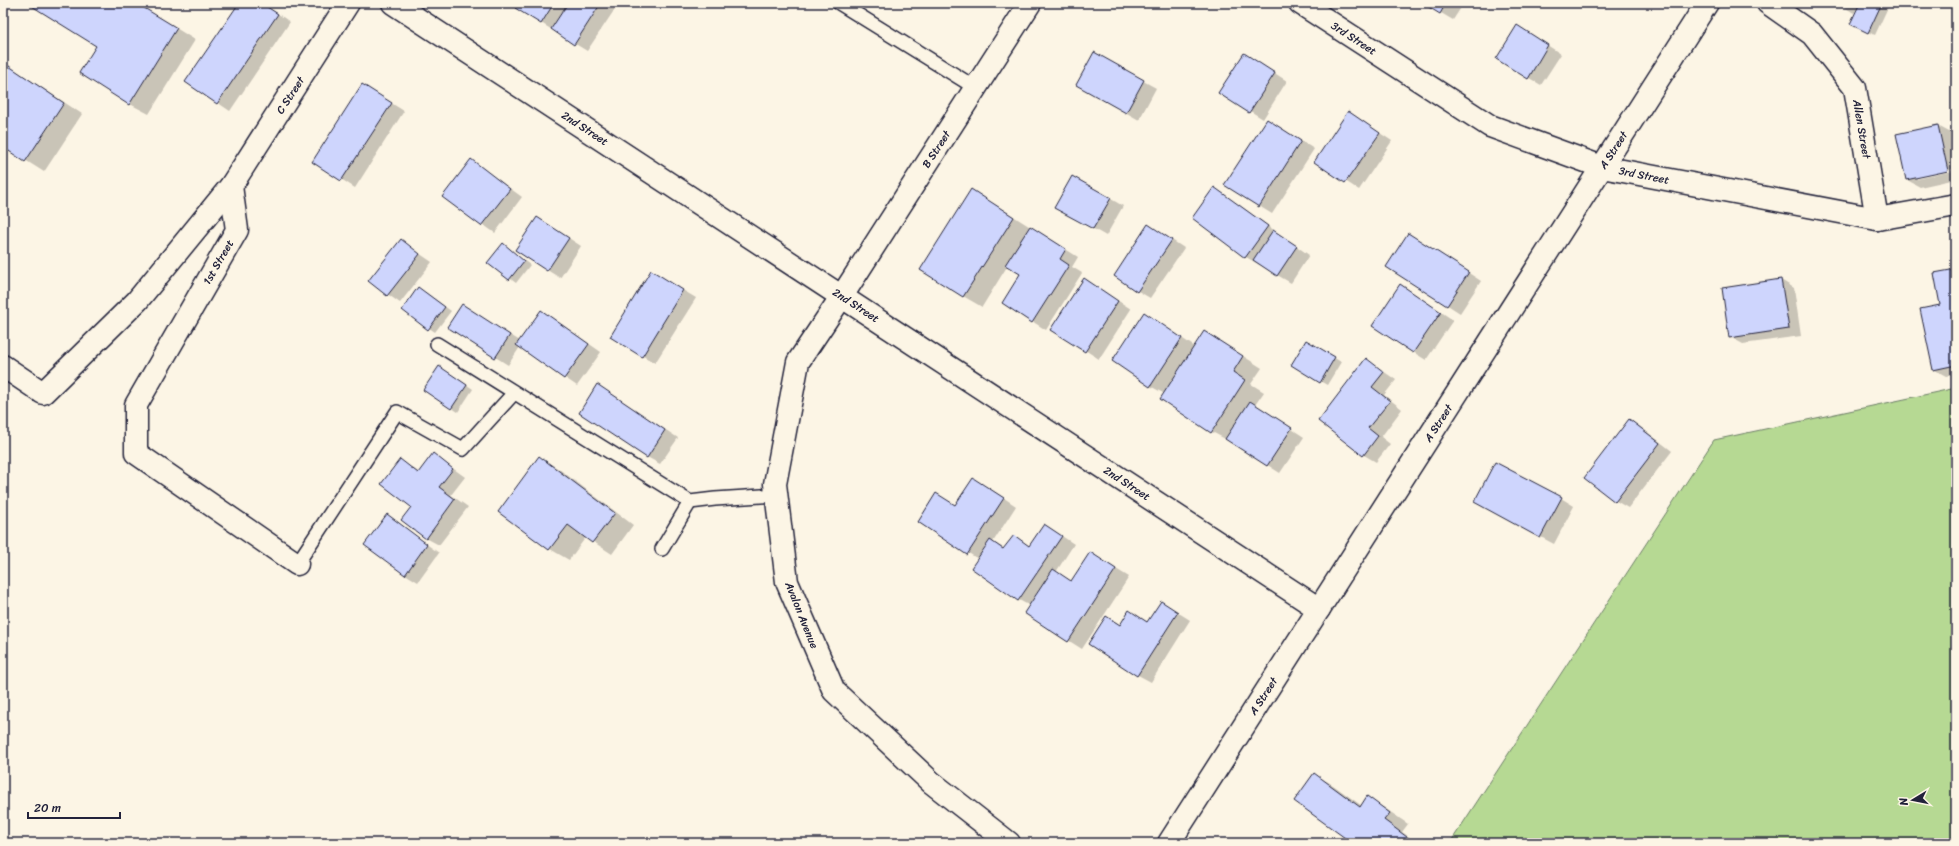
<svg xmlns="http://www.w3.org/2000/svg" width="1959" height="846" font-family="Sriracha,sans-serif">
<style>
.green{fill:#b6d993;stroke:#6c7e67}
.shadow{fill:#0003;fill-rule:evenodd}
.building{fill:#ced5fd;stroke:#22223b}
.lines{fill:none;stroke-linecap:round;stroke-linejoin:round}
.service-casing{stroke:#22223b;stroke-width:16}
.minor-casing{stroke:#22223b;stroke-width:25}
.service{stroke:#fcf5e5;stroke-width:13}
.minor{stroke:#fcf5e5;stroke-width:22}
.labels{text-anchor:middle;stroke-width:3;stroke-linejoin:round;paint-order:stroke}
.street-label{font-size:11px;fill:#22223b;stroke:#fcf5e5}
</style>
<rect width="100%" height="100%" fill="#fcf5e5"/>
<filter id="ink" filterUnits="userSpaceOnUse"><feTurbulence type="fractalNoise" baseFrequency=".025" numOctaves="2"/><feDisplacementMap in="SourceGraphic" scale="8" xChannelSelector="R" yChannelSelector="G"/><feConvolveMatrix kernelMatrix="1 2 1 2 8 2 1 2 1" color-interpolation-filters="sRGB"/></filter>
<g filter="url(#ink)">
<polygon class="green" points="1956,388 1956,843 1450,843 1714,440"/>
<g class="shadow">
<polygon points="29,3 136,3 195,40 149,114 130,104 98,46"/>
<polygon points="240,3 262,3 290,22 230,111 187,82"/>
<polygon points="520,3 619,3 587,51 541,23"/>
<polygon points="1424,3 1464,3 1453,20"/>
<polygon points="1837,3 1890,3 1875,35 1858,27 1860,6 1859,5 1854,13"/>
<polygon points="1530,34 1561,54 1541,85 1497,59"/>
<polygon points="1094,54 1156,88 1139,120 1090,92"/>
<polygon points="3,62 82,114 44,172 3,146"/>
<polygon points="1257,62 1287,81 1263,119 1220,92"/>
<polygon points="375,93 404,111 355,188 313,161"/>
<polygon points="1348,112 1392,141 1359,190 1315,161"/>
<polygon points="1267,120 1314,149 1272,214 1259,206"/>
<path d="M1938 126 1951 133 1956 157V179L1920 187 1907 180ZM1953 169V171L1917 179V177Z"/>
<polygon points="471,160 522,197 495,233 444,197"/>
<polygon points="1073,177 1123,206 1106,236 1055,207"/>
<polygon points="1215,188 1309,255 1291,283 1246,257"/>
<polygon points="972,190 1078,257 1072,267 1082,273 1046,330 1003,303 1021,274 1008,265 982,307 963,296"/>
<polygon points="538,218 581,246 560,278 547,270"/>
<polygon points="1149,225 1184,248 1150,298 1138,291"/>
<polygon points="401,241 432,262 400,303 369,281"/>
<polygon points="1421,242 1481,281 1460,313 1388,267"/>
<polygon points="503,245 530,265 516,283 489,263"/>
<polygon points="1956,270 1956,374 1946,376 1933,369"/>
<polygon points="664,279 696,298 655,363 643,356"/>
<polygon points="1084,279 1131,309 1099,359 1052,329"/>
<polygon points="1781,280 1794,288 1801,336 1743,344 1730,337"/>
<polygon points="1401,285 1453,320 1426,360 1413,352"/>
<polygon points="425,292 451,311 435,332 403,310"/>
<polygon points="462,305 520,341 542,311 601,352 577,386 520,347 508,365 448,327"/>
<polygon points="1144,313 1195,347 1205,332 1262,368 1251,384 1264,392 1255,405 1304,437 1280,473 1231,442 1212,432 1162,399 1165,394 1150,386"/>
<polygon points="1307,341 1341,362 1327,385 1292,365"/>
<polygon points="1367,360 1396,380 1384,395 1402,409 1381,437 1390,444 1376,462 1364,455"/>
<polygon points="440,367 473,389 458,412 452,408"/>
<polygon points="610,393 678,438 660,464 647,457"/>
<polygon points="1630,420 1642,428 1672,451 1628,508 1616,501"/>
<polygon points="433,454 465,477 451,495 468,507 439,545 426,538 412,507 400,460 420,473"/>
<polygon points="540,458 559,469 633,525 612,554 586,537 569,560 550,549 500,512"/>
<polygon points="986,486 1016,506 993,542 1005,549 1014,536 1030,546 1045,525 1074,544 1056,572 1072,582 1103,561 1129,577 1082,649 1025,613 1030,606 1019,600 978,559 919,522 956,506"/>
<polygon points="1561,498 1574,506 1554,544 1488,509"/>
<polygon points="387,516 439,553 418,582 405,574"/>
<polygon points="1174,610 1190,620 1151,682 1138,675 1107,617 1121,625 1130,612 1148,622"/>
<polygon points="1314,774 1333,785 1362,806 1368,798 1386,809 1408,824 1402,832 1417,843 1353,843"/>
</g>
<g class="building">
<polygon points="27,3 136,3 177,28 129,105 79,73 96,46"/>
<polygon points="239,3 261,3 278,14 217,104 185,82"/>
<polygon points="518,3 554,3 541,24 515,8"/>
<polygon points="568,3 601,3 574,45 551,29"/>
<polygon points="1422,3 1446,3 1440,14"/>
<polygon points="1860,3 1882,3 1868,33 1850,24"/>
<polygon points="1517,25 1548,45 1528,79 1496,59"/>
<polygon points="1094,52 1144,80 1126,113 1076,85"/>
<polygon points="1244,53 1275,73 1249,113 1218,93"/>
<polygon points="3,62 64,103 25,162 3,147"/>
<polygon points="362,84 392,103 341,181 312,162"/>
<polygon points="1348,111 1380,133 1345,183 1314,162"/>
<polygon points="1267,119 1301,141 1259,207 1224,185"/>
<polygon points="1938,125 1948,171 1906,180 1896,134"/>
<polygon points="471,159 510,189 481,226 442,197"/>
<polygon points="1072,176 1111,198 1093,229 1054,208"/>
<polygon points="1214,187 1268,226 1245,258 1192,218"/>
<polygon points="971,189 1014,217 963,297 920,270"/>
<polygon points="537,217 569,238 547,271 515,250"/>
<polygon points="1148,224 1172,240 1137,292 1114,276"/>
<polygon points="1030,226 1066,249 1060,259 1069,265 1032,323 1002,303 1020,274 1005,265"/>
<polygon points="1273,230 1297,246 1277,276 1253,260"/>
<polygon points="1408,233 1469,272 1447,306 1386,267"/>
<polygon points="401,239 420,254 387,296 368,281"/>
<polygon points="503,243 524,261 509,280 487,263"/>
<polygon points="1956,269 1956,365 1933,370 1920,309 1940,305 1934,273"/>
<polygon points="651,270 683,290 642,357 610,337"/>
<polygon points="1084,278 1118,301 1085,352 1050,330"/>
<polygon points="1781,279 1789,329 1729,338 1722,288"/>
<polygon points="1400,284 1441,312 1413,353 1372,326"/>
<polygon points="418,287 445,307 428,330 402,310"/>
<polygon points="462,304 510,335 495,358 447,327"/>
<polygon points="541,310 589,344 564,379 516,345"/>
<polygon points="1144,312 1182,338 1150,387 1112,361"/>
<polygon points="1204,331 1243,356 1233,372 1245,380 1211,433 1160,399"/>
<polygon points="1306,340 1335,357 1320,383 1291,365"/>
<polygon points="1366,358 1384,372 1372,387 1390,401 1368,428 1378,436 1363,456 1318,421"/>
<polygon points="439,366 467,385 451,409 423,390"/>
<polygon points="597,384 665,430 647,458 579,413"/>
<polygon points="1250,401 1292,428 1267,466 1225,439"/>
<polygon points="1629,419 1660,443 1615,502 1584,478"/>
<polygon points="433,453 453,469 439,487 455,499 426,539 401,520 411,507 381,484 400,459 418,473"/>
<polygon points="539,456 615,513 592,543 568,525 549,550 498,512"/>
<polygon points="1495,462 1562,497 1540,538 1474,502"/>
<polygon points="973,478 1004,498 967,555 918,522 936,493 955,505"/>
<polygon points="387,514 427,544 405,575 364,545"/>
<polygon points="1044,524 1062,536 1018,601 971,568 990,540 1003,549 1014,535 1029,546"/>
<polygon points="1090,552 1116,569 1068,642 1024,613 1053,569 1071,581"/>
<polygon points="1161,601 1178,612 1137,676 1088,644 1106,616 1120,625 1129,610 1147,622"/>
<polygon points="1314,773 1360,807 1367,796 1390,813 1384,820 1415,843 1352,843 1294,801"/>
</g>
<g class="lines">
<defs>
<g id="service">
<polyline points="839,3 976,88"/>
<polyline points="437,344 690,502 715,499 776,495"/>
<polyline points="662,549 690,502"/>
<polyline points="297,564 397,412 463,449 514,393"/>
</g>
<g id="minor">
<polyline points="393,3 1319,609"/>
<polyline points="1300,3 1490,126 1602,167 1877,219 1956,205"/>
<polyline points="1768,3 1812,34 1855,88 1877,219"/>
<polyline points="231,186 237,230 136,405 136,453 297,564"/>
<polyline points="3,366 43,393 137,301 231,186 348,3"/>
<polyline points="1009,843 931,782 834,691 787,582 775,484 798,362 842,296 1030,3"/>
<polyline points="1169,843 1707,3"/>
</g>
</defs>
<use href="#service" class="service-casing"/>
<use href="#minor" class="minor-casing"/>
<use href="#service" class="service"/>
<use href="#minor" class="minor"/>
</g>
</g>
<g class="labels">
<g class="street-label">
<text transform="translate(1354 38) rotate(33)" y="4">3rd Street</text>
<text transform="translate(290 95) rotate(-57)" y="4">C Street</text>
<text transform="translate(585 128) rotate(33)" y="4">2nd Street</text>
<text transform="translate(1862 129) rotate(80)" y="4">Allen Street</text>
<text transform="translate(936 149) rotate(-57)" y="4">B Street</text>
<text transform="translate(1613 150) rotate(-57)" y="4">A Street</text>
<text transform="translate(1644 175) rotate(11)" y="4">3rd Street</text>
<text transform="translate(218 262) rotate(-60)" y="4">1st Street</text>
<text transform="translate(856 305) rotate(33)" y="4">2nd Street</text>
<text transform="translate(1438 423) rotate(-57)" y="4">A Street</text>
<text transform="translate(1127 483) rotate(33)" y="4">2nd Street</text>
<text transform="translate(802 615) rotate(68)" y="4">Avalon Avenue</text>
<text transform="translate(1263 696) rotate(-57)" y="4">A Street</text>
</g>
</g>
<rect width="1959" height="846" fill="none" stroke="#fcf5e5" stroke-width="16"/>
<rect x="8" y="8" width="1943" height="830" fill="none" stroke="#22223b" stroke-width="1.5" filter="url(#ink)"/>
<g transform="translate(1913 800) rotate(260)" stroke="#fcf5e5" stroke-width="3" paint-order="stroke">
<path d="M0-3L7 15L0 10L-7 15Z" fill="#22223b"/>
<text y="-6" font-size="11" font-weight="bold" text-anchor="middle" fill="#22223b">N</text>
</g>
<path d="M28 812v6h92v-6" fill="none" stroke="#22223b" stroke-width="2"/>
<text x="34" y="812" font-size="12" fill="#22223b" stroke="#fcf5e5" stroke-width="3" paint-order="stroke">20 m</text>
</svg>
